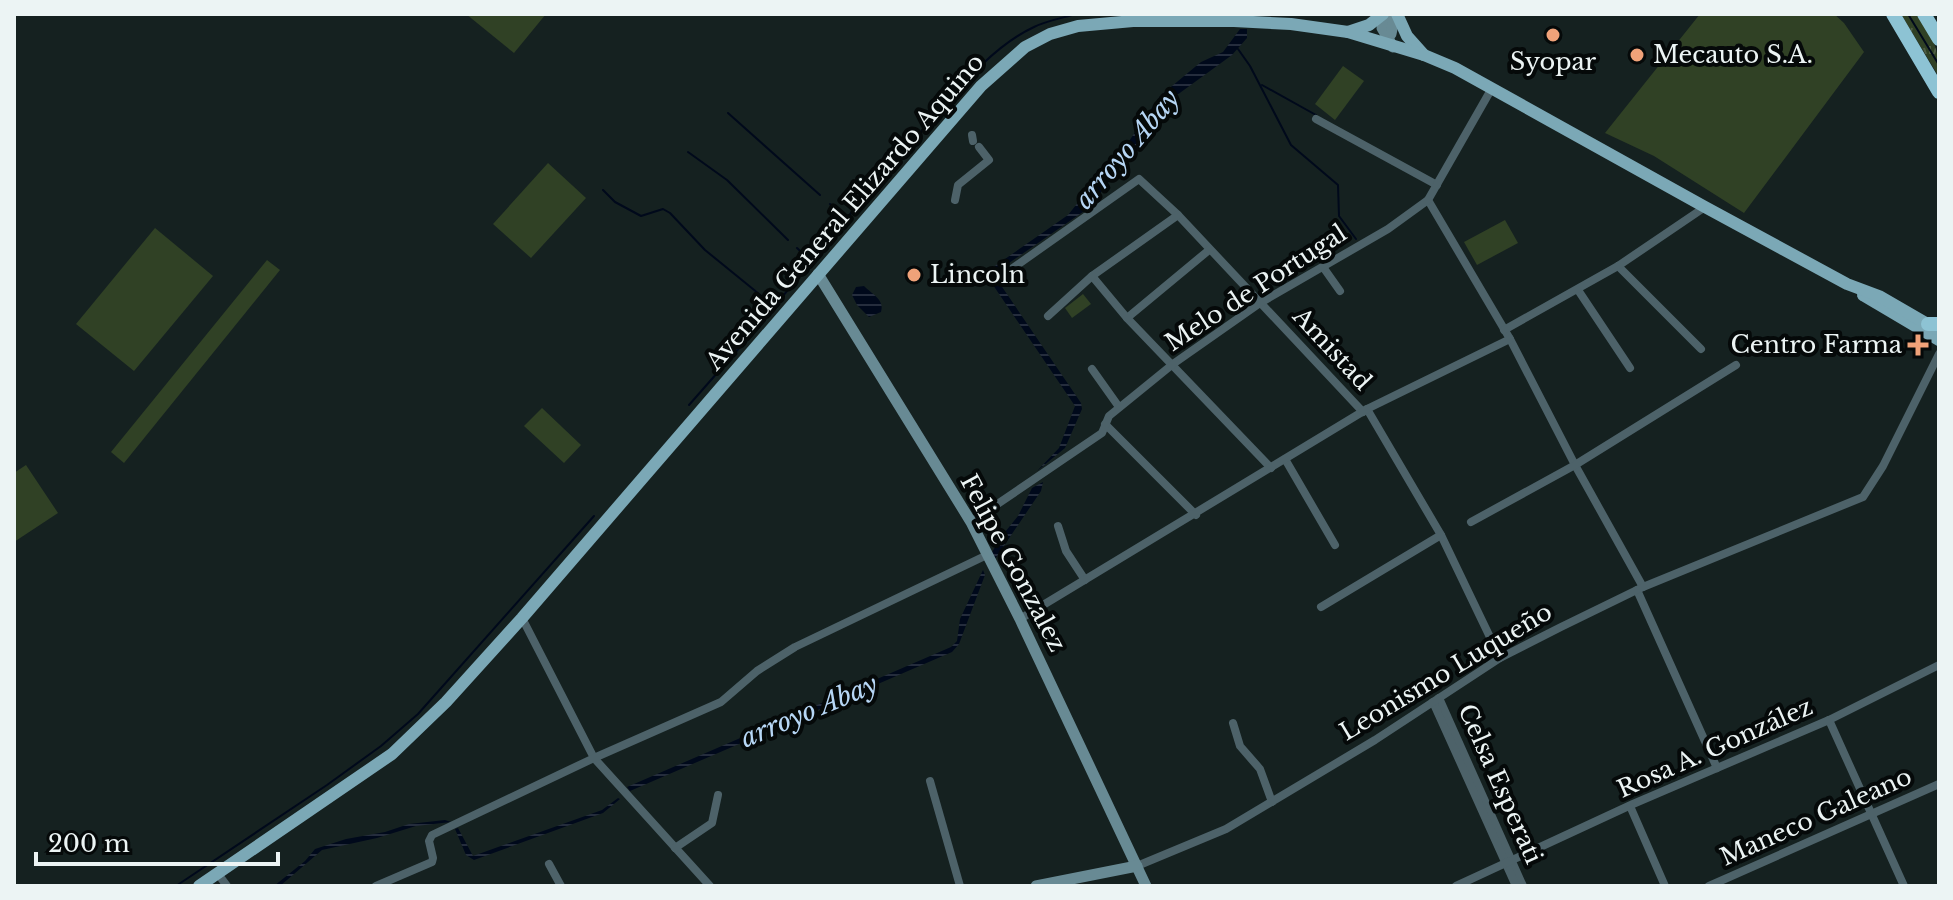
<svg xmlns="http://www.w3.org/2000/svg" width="1953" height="900" font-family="'Libre Baskerville',serif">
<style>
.grass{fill:url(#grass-tufts)}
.park{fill:#304125}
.water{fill:url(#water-rules)}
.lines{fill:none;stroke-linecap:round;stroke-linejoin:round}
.stream{stroke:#00091b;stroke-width:2}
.street{stroke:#4d6269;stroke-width:8}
.secondary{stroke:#688a94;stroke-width:11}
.primary{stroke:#7ba8b6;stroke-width:12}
.highway{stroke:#8dc3d4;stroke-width:14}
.poi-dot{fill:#f0a279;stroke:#050909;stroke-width:3}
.labels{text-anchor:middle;stroke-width:8;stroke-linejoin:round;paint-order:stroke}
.poi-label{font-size:24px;fill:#ecf4f4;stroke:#050909;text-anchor:start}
.street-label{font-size:24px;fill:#ecf4f4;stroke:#050909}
.water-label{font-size:26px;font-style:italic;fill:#b6d6f5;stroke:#050909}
</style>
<defs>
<pattern id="grass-tufts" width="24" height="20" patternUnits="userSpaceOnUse" patternTransform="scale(2)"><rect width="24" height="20" fill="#304125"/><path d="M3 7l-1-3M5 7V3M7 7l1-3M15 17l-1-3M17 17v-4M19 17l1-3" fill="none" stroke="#4e5d45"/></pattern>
<pattern id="water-rules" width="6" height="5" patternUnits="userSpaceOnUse" patternTransform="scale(2)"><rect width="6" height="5" fill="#00091b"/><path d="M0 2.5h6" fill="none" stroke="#252d3d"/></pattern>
</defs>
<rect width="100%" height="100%" fill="#152120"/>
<path class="grass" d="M1901 14H1916C1933 38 1939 47 1939 77Z"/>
<g class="park">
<polygon points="466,14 546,14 514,53"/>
<polygon points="1700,14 1834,14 1844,23 1864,52 1744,213 1654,156 1605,133"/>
<polygon points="1343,66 1364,81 1335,120 1315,104"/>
<polygon points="548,163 586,198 531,258 493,224"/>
<polygon points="1505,220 1518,243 1477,265 1464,242"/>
<polygon points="155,228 213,276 134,371 76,324"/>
<polygon points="267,260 280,270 124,463 111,452"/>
<polygon points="1083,294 1091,304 1072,318 1065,308"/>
<polygon points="542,408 581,445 564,463 524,426"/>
<polygon points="26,465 58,513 14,542 14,473"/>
</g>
<g class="water">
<path d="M1240 29H1247V38L1232 55 1166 103C1160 110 1157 120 1151 127 1144 134 1138 139 1134 149L1127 144 1160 96 1201 62 1223 52Z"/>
<polygon points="1121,149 1128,156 1090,207 999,270 996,278 1081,403 1082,409 1065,448 1037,471 1059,448 1075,406 993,285 990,273 995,266 1068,215"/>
<path d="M864 286C872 294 885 300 881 312L869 317 857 305 852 295 856 287Z"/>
<polygon points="1043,482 1041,491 995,559 991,554 1001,537 1018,516 1032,488"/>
<polygon points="983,570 985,575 959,644 952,652 630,791 627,787 951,647 957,641 960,619"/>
<polygon points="618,798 620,799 603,813 474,860 466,855 455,829 458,828 473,856 602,810"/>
<polygon points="445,820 451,822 416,826 377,838 322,850 280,886 274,886 305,861 315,849 346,839 385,832 409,824"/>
</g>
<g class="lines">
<g class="stream">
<polyline points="1908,14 1939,65"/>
<polyline points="1238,49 1250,66 1291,145 1338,185 1339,216 1356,239"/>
<polyline points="1262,85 1316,115"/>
<polyline points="728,113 820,195"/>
<polyline points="688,152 727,180 788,240"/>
<path d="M894 160C938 119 978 53 1034 27 1046 21 1062 18 1076 14"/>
<polyline points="603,190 615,202 641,216 663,209 670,213 705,250 775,307"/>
<polyline points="830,204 844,217"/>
<polyline points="797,248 811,261"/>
<polyline points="689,405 755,330 875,184"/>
<polyline points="176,886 327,785 381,746 418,714 594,516"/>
</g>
<g class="street">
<polyline points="1316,119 1437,185"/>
<polyline points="972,135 973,141"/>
<polyline points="955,200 958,185 989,160 979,147"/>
<polyline points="1428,200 1510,339 1575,465 1643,587"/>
<polyline points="1618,266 1701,349"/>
<polyline points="1323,267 1340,291"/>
<polyline points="1003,275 1139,179 1178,215 1363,412"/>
<polyline points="1092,276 1127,318 1271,468"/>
<polyline points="1578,290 1630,368"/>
<polyline points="1048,316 1092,276 1178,215"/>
<polyline points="1127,318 1209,250"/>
<polyline points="1504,330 1618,266 1705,207"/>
<polyline points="1092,369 1119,407"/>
<polyline points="1367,409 1441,535 1500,658"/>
<polyline points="1105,424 1196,515"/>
<polyline points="1285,459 1335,545"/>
<polyline points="971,522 1102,433 1109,416 1173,364 1260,303 1388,229 1428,200 1492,88"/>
<polyline points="1471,522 1575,465 1736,365"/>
<polyline points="1058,526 1066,551 1085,580"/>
<polyline points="1637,590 1717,768"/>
<polyline points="1321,607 1441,535"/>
<polyline points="522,618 594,758 710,886"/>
<polyline points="1020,619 1367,409 1510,339"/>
<polyline points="1439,698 1523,886"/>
<polyline points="1433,702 1516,886"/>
<polyline points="1829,720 1904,886"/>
<polyline points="1233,723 1240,746 1260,769 1272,802"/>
<polyline points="930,781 960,886"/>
<polyline points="1630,806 1665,886"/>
<polyline points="675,848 712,823 718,795"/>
<polyline points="549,864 561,886"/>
<polyline points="1137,866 1226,829 1375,740 1500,658 1561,627 1643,587 1863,497 1883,466 1939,354"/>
<polyline points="218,874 227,886"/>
<polyline points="376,886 432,862 433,858 429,841 432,835 594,758 721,702 757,671 795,647 987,555"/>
<polyline points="1456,886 1633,804 1829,720 1939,665"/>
<polyline points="1709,886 1939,784"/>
</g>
<g class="secondary">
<polyline points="1385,14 1382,28 1393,47"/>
<polyline points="1383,41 1391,34 1395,14"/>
<polyline points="818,274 971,522 1020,619 1146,886"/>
<polyline points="1036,886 1137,866"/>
</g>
<g class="primary">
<polyline points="1397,14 1407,36 1424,55"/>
<polyline points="1348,32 1369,25 1383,14"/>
<polyline points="1863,295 1939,340"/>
<polyline points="199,886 392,754 446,702 522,618 981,86 1025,47 1050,34 1078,26 1133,21 1234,21 1291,24 1348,32 1424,55 1455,68 1705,207 1847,284 1879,296 1936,329"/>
</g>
<g class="highway">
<polyline points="1893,14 1939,92"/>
<polyline points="1924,14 1939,39"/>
<polyline points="1928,324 1939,324"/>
</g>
</g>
<g class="poi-dot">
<circle cx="1553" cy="35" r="8"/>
<circle cx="1637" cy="55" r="8"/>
<circle cx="914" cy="275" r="8"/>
<path d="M1914 333h8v8h8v8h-8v8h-8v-8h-8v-8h8z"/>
</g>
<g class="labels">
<g class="poi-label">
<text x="1653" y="63">Mecauto S.A.</text>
<text x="1553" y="70" text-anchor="middle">Syopar</text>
<text x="930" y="283">Lincoln</text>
<text x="1902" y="353" text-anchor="end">Centro Farma</text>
</g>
<g class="street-label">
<text transform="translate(845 212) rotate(-49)" y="8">Avenida General Elizardo Aquino</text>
<text transform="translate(1256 288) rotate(-33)" y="8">Melo de Portugal</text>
<text transform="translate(1332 349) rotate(47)" y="8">Amistad</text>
<text transform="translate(1013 563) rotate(62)" y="8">Felipe Gonzalez</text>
<text transform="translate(1446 672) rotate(-31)" y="8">Leonismo Luqueño</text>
<text transform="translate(1715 748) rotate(-24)" y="8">Rosa A. González</text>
<text transform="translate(1500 784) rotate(66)" y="8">Celsa Esperati</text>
<text transform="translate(1816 817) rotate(-24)" y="8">Maneco Galeano</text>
</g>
<g class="water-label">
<text transform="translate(1127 149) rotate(-50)" y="9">arroyo Abay</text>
<text transform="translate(809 711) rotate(-23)" y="9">arroyo Abay</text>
</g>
</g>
<rect width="1953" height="900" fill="none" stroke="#ecf4f4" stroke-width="32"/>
<path d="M36 852v12h242v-12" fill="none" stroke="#ecf4f4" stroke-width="4"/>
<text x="48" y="852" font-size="24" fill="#ecf4f4" stroke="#050909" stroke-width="6" paint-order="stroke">200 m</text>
</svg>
